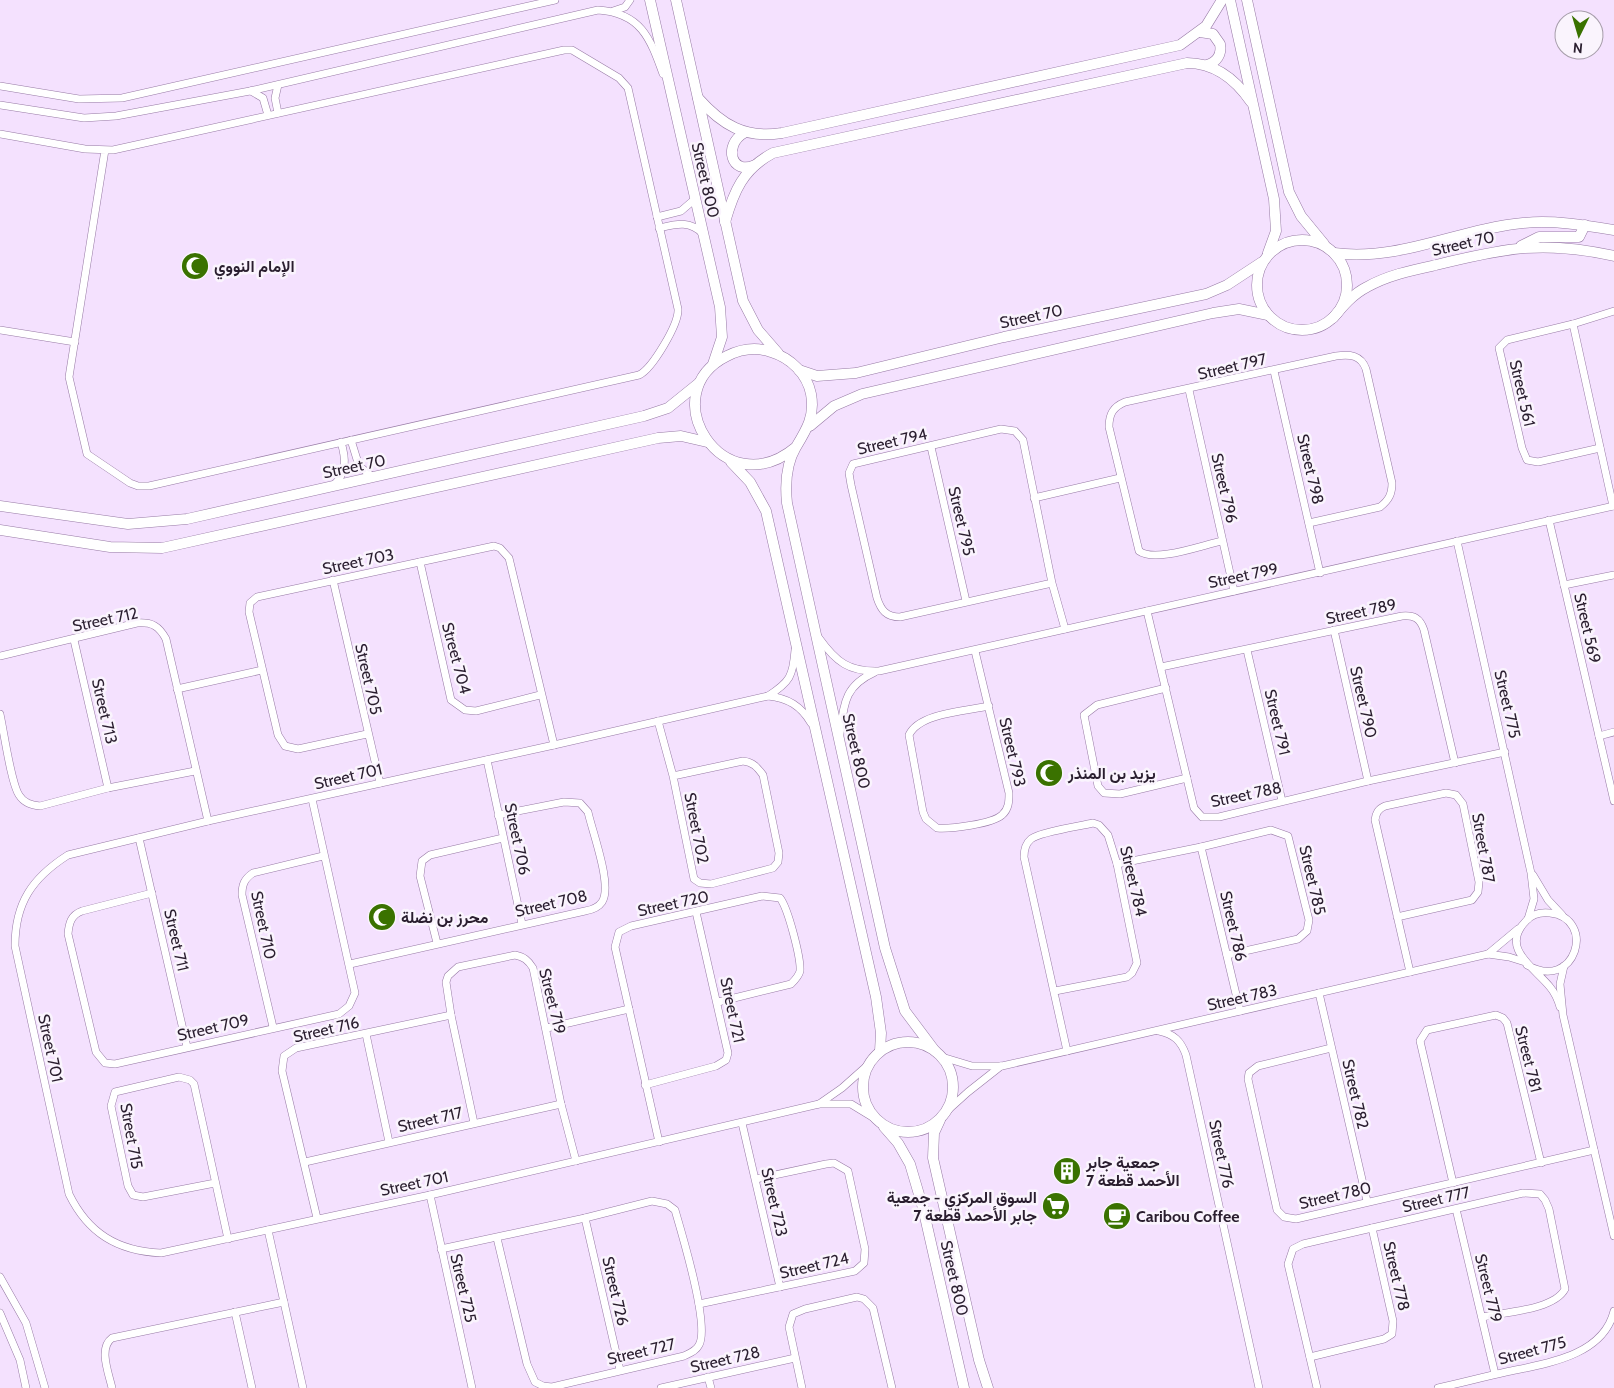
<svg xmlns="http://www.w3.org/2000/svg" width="1614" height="1388" font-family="Cabin,Vazirmatn,sans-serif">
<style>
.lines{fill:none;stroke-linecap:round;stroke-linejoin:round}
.street-casing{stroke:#977aa5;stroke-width:8}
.secondary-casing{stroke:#977aa5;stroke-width:11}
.street{stroke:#fff;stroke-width:7}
.secondary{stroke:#fff;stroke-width:10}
.labels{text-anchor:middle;stroke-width:5;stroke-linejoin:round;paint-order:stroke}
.street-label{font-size:16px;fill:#2a1e2f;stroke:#faf4fd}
.poi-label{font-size:16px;font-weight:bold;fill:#2a1e2f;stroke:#faf4fd;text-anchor:start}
</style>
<rect width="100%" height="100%" fill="#f4e1fe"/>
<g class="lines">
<defs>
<g id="street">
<polyline points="613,11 625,7 630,0"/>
<polyline points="278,85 275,98 278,113"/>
<polyline points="0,86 79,99 122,98 555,0"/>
<polyline points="251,91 263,98 268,115"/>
<path d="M0 105 84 118 116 116 250 91 598 10C641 13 650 38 663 74"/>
<path d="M0 134 85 149 113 150 564 50H572L619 78 628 88 678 309C679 324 652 369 639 375L149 486H138L130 483 87 454 69 377 105 150"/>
<polyline points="657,217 681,211 695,199"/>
<path d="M659 228C676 224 690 220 703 234"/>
<polyline points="1573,324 1613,506"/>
<polyline points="0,330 75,342"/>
<polyline points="1274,371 1320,573"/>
<polyline points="1189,390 1234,591"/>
<polyline points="351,440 359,466 373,477"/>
<polyline points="931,447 966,601"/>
<polyline points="1600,448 1538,462 1527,460 1522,448 1499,348 1507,340 1573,324 1614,311"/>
<path d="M334 485C347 472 346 459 341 442"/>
<polyline points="1034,498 1120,478"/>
<polyline points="1549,520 1614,801"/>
<path d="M1222 541C1202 545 1155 563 1139 551L1109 427C1109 414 1113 407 1125 402L1336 356C1350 354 1361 355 1366 369L1392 483C1392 494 1389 500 1380 507L1309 523"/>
<polyline points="1457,541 1531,873 1534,899 1528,919"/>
<polyline points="420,562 451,700 465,710 476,711 540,695"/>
<polyline points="333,580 380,783"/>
<path d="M1052 583 900 617C886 617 881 610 877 598L851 485 849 473 853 464 1001 429 1015 431 1023 440 1052 583 1065 629"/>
<polyline points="1564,585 1614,575"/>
<polyline points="1147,611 1194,808 1202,817 1219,817 1368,781 1505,752"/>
<polyline points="1334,630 1368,781"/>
<path d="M819 638C836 662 849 672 879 671L1614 506"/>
<polyline points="74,640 108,788"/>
<path d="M795 650C793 676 790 682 768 696L554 745 208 821 68 855C32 878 15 903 15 946L69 1194C88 1233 117 1251 161 1253L430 1195 819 1104H851L874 1118"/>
<polyline points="1247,650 1282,801"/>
<path d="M975 651 1009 793C1009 801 1009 809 1002 815 992 824 951 829 937 828L926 819 923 812 909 735C919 713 966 711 989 706"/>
<path d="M0 656 137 623C152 622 159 626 166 639L208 821"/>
<path d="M1161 667 1402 616C1414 615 1420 618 1424 630L1455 763"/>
<polyline points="1166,688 1097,705 1084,715 1098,786 1104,793 1120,794 1187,778"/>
<polyline points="177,689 262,670"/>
<path d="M768 696C788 698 801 706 811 723"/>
<path d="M0 714C4 732 11 783 19 795 24 803 31 805 40 806L108 788 195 771"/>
<path d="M658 721 673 776 694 879 700 883 711 884 773 868 778 862 779 853 763 775C757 767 753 762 743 761L673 776"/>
<polyline points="367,734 298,749 285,746 278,735 249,612 250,603 257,597 494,546 500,548 509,558 554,745"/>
<path d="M840 734C844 704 844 686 875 672"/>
<polyline points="1599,736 1614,732"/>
<polyline points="487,760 522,924"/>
<polyline points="139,838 187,1047"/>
<polyline points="1201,847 1240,1011"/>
<polyline points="1117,864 1201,847 1271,830 1288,836 1309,920 1307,931 1298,939 1227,955"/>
<polyline points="1533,875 1548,900 1562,915"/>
<path d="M152 893 82 911C71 915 69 923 68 934L96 1052 105 1063 115 1064 339 1014 349 1006 355 993 312 799"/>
<path d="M1397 917 1472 900 1478 892 1479 882 1463 804 1456 795 1446 793 1385 806C1378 809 1376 813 1375 820L1410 972"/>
<polyline points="437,943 420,876 422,861 430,855 503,838"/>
<polyline points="1488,954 1518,929"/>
<path d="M350 964 585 911C591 910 598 908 602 902 613 886 592 831 588 812L580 803 564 802 498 815"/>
<path d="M1527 965C1576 993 1597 918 1550 913 1541 912 1532 914 1526 921 1499 948 1535 968 1550 987 1555 993 1558 1000 1560 1007"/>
<polyline points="1564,966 1560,984 1563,1015 1614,1236"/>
<path d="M1055 991 1127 977 1132 973 1137 963 1117 864 1108 835 1099 825 1093 823C1081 826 1039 832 1031 839 1025 844 1024 850 1024 857L1067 1051"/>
<polyline points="1319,993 1367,1201"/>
<path d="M273 1027 242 895C242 885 244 879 253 873L323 856"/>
<polyline points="547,1028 629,1009"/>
<path d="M1159 1031C1174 1034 1181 1041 1186 1055L1259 1388"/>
<polyline points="366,1034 389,1142"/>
<polyline points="1331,1048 1258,1066 1249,1073 1248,1079 1277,1210 1284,1217 1296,1219 1594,1150"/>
<polyline points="942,1057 972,1066 1002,1066 1488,954 1509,957 1525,962"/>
<polyline points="645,1085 716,1066 726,1060 728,1053 696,912"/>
<polyline points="819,1104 842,1088 869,1064"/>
<polyline points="947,1111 968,1092 1001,1066"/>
<path d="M474 1123 451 1015 446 982 448 976 458 967 515 955C524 957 528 960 533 968L561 1104 576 1161"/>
<polyline points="742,1123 780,1287"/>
<path d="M659 1142 615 947 619 932 631 926 762 896 780 898C788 908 801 958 800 971 799 976 795 980 791 984L718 1002"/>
<polyline points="305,1162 561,1104"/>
<polyline points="215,1183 143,1197 133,1195 128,1186 111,1106 115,1092 179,1077 190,1080 194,1084 228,1239"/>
<polyline points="1453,1183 1420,1041 1427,1030 1496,1015 1503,1018 1507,1023 1541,1163"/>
<polyline points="430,1195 472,1388"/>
<polyline points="1456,1209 1495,1374"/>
<polyline points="317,1218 282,1071 284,1056 296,1048 451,1015"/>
<polyline points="585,1218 620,1370"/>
<polyline points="268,1230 303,1388"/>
<path d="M441 1249 585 1218 652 1201 667 1204 675 1210C682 1234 710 1326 699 1345 696 1351 690 1353 684 1356L552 1387 543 1386 535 1382 527 1364 497 1238"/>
<polyline points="0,1277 26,1323 45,1388"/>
<polyline points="699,1304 855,1271 864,1263 865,1249 848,1171 834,1163 826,1164 756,1179"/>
<polyline points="235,1312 252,1388"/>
<polyline points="0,1313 20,1360 26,1388"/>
<polyline points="1310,1357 1384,1339 1392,1334 1393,1321 1372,1228"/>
<polyline points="708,1377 711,1388"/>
<path d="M112 1388C109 1374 98 1348 112 1338L284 1302"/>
<polyline points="661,1388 795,1358"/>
<polyline points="802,1388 789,1327 793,1314 805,1309 857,1297 864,1299 873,1308 892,1388"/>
<path d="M1317 1388 1288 1264 1293 1249 1303 1244 1523 1193 1540 1194 1545 1200 1549 1209 1565 1289C1554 1310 1505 1312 1482 1317"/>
<path d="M1438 1388C1461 1383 1483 1377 1506 1372 1543 1364 1603 1357 1614 1311"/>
</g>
<g id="secondary">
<polyline points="650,0 720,307 722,337 713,364"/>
<polyline points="676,0 743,301 758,330 778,353"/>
<polyline points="1230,0 1274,199 1276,231 1268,253"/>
<polyline points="1247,0 1289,192 1301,216 1324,244"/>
<path d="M1200 32 1213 34 1220 44C1222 54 1217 62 1207 65"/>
<path d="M698 98C722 125 745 139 782 133L1180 45 1206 26 1222 0"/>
<path d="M744 133C723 145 731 176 755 165"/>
<path d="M725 222C734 191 743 169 773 153L1187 63C1215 63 1236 80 1251 102"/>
<circle cx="1302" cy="285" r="45"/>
<polyline points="1521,246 1539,237 1579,237 1585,225"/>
<path d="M1334 253C1398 262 1459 229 1523 223 1553 220 1584 225 1614 230"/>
<path d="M1333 318C1343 306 1353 294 1367 287 1388 275 1413 270 1436 265 1504 248 1544 240 1614 256"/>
<polyline points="799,370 817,376 856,373 1004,337 1206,294 1227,285 1262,262"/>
<polyline points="810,426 834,406 862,394 1213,313 1239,309 1268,315"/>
<path d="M796 447C723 508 652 393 727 356 741 349 757 347 771 352 791 358 807 374 811 394 815 416 807 429 796 447 786 464 785 484 787 503L885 948 905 1011 935 1051"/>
<polyline points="731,462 750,482 766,511 876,997 881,1033 880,1051"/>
<polyline points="0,506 128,524 187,519 644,416 668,408 699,383"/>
<polyline points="0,530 110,547 162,548 658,438 681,436 707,442"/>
<circle cx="908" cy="1087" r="45"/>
<polyline points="940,1120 934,1133 933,1158 979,1360 988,1388"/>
<polyline points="884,1127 898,1143 910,1164 923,1208 964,1388"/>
</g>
</defs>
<use href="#street" class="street-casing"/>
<use href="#secondary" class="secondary-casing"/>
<use href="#street" class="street"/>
<use href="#secondary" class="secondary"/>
</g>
<defs>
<symbol id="mosque-disc" viewBox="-11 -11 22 22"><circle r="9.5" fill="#3a7200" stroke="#faf4fd"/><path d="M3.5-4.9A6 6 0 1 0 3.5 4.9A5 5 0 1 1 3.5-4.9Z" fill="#fff"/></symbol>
<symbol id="building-disc" viewBox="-11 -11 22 22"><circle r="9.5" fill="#3a7200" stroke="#faf4fd"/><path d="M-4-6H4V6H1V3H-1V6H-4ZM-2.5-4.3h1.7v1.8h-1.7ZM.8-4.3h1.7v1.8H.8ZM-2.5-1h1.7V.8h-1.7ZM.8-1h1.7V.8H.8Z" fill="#fff"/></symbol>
<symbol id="supermarket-disc" viewBox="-11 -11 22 22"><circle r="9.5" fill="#3a7200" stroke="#faf4fd"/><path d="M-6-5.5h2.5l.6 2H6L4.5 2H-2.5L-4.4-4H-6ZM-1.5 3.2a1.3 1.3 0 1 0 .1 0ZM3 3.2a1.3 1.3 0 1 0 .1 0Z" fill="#fff"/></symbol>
<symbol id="cafe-disc" viewBox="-11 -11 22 22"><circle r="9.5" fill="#3a7200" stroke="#faf4fd"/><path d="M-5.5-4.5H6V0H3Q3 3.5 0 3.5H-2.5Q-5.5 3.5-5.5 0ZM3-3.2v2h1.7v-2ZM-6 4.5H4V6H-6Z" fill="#fff"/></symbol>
</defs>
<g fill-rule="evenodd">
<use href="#mosque-disc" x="179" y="250" width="32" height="32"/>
<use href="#mosque-disc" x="1033" y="757" width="32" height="32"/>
<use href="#mosque-disc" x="366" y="901" width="32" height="32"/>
<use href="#building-disc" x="1051" y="1155" width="32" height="32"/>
<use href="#supermarket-disc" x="1040" y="1190" width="32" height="32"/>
<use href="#cafe-disc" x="1101" y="1200" width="32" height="32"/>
</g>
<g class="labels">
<g class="street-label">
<text transform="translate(706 180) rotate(77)" y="6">Street 800</text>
<text transform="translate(1463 243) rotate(-13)" y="6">Street 70</text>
<text transform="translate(1031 316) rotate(-12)" y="6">Street 70</text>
<text transform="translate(1232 366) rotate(-13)" y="6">Street 797</text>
<text transform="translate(1523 393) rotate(77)" y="6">Street 561</text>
<text transform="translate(892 441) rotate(-13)" y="6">Street 794</text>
<text transform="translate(354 466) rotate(-12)" y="6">Street 70</text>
<text transform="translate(1311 469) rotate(77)" y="6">Street 798</text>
<text transform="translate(1225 488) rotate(77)" y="6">Street 796</text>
<text transform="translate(962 521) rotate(77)" y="6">Street 795</text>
<text transform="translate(358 561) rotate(-12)" y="6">Street 703</text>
<text transform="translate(1243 575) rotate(-12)" y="6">Street 799</text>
<text transform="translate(1361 611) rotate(-12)" y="6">Street 789</text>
<text transform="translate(105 619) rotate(-12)" y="6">Street 712</text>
<text transform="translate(1588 628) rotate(77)" y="6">Street 569</text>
<text transform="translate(457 658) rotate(75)" y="6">Street 704</text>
<text transform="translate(369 679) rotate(77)" y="6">Street 705</text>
<text transform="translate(1364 702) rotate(77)" y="6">Street 790</text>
<text transform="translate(1508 704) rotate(77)" y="6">Street 775</text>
<text transform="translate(105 711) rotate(77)" y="6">Street 713</text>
<text transform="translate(1278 722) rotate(77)" y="6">Street 791</text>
<text transform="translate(857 751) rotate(77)" y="6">Street 800</text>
<text transform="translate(1013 752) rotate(77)" y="6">Street 793</text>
<text transform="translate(348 776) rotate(-13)" y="6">Street 701</text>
<text transform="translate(1246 794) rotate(-12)" y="6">Street 788</text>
<text transform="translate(697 828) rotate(79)" y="6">Street 702</text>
<text transform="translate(518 839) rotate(78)" y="6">Street 706</text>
<text transform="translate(1484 848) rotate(80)" y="6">Street 787</text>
<text transform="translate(1313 880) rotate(77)" y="6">Street 785</text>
<text transform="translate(1134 881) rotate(77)" y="6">Street 784</text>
<text transform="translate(551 903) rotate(-13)" y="6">Street 708</text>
<text transform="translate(673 903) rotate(-12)" y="6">Street 720</text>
<text transform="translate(264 925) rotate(78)" y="6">Street 710</text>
<text transform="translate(1234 926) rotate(77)" y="6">Street 786</text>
<text transform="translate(177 940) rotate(77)" y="6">Street 711</text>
<text transform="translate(1242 997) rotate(-13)" y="6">Street 783</text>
<text transform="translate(553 1001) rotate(76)" y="6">Street 719</text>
<text transform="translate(733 1010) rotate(78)" y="6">Street 721</text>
<text transform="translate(213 1027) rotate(-13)" y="6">Street 709</text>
<text transform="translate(326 1029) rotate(-13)" y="6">Street 716</text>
<text transform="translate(51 1048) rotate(78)" y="6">Street 701</text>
<text transform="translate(1529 1059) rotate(76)" y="6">Street 781</text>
<text transform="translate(1356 1094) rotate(77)" y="6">Street 782</text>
<text transform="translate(430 1119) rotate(-13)" y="6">Street 717</text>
<text transform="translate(132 1136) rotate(80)" y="6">Street 715</text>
<text transform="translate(1222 1154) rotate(78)" y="6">Street 776</text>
<text transform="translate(414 1183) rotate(-12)" y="6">Street 701</text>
<text transform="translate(1335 1195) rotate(-13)" y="6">Street 780</text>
<text transform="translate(1436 1199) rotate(-13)" y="6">Street 777</text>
<text transform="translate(775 1202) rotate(77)" y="6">Street 723</text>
<text transform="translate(814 1265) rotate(-13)" y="6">Street 724</text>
<text transform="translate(1397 1276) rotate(77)" y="6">Street 778</text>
<text transform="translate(955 1278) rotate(77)" y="6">Street 800</text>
<text transform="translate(464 1288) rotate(77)" y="6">Street 725</text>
<text transform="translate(1489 1288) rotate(76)" y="6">Street 779</text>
<text transform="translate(616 1291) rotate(77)" y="6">Street 726</text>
<text transform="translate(1532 1350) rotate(-15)" y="6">Street 775</text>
<text transform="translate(641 1351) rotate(-13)" y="6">Street 727</text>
<text transform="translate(725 1359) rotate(-13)" y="6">Street 728</text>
</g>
<g class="poi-label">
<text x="214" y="272">الإمام النووي</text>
<text x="1068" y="779">يزيد بن المنذر</text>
<text x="401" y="923">محرز بن نضلة</text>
<text x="1086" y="1168">جمعية جابر<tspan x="1086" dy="18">الأحمد قطعة 7</tspan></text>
<text x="1037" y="1203" text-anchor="end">السوق المركزي - جمعية<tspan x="1037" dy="18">جابر الأحمد قطعة 7</tspan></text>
<text x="1136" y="1222">Caribou Coffee</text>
</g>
</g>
<g transform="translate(1579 35) rotate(185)"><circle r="24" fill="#faf4fd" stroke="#a79eab"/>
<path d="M0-4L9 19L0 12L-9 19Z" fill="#3a7200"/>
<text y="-8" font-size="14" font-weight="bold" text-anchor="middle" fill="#2a1e2f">N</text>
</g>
</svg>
